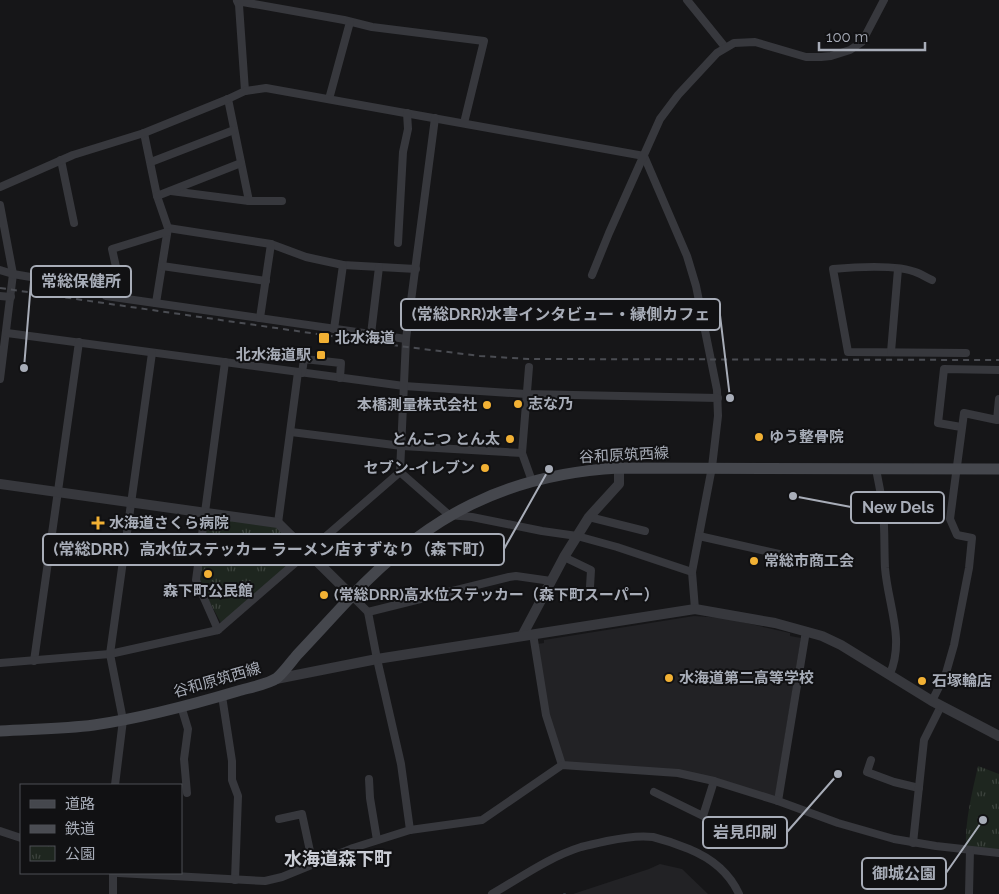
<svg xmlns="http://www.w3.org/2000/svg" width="999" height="894" font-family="Raleway,'Noto Sans JP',sans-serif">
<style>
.built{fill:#222225}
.park{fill:url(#park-tufts)}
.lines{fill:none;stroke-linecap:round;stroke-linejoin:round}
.stream{stroke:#2c353c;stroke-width:2}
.minor{stroke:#37383d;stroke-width:8}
.tertiary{stroke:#37383d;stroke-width:10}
.secondary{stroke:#45474d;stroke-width:11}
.rail{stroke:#4a4c52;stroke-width:2;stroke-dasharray:6 5;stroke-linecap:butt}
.poi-dot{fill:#f2b134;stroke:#111113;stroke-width:2}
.labels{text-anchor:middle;stroke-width:4;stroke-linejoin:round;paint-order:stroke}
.poi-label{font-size:15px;font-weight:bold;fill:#a8adb8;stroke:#111113;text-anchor:start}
.street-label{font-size:15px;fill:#a8adb8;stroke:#111113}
.quarter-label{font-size:18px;font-weight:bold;fill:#c9ccd4;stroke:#111113}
.leader{fill:none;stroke:#a8adb8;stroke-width:2}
.callout-dot{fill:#a8adb8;stroke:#111113;stroke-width:2}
.callout{fill:#111113;stroke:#a8adb8;stroke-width:2}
.callout-label{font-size:16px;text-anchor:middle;font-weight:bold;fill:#a8adb8}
</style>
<defs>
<pattern id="park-tufts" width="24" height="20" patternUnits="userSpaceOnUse" patternTransform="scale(1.25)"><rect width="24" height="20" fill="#1e261f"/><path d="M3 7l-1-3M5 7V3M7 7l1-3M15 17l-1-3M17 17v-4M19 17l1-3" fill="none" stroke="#3c433d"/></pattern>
</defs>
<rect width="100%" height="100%" fill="#161618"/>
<g class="built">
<polygon points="694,616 724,618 790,633 790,636 801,638 775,798 722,781 564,762 548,712 537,644 544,643 544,640"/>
<polygon points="660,864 682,869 708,894 573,894 649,869"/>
</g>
<g class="park">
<polygon points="208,517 276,526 302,553 221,623 199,582"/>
<path d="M978 766 999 774V850L966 847C965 820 972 793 978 766Z"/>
</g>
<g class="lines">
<polyline class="stream" points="564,894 565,894"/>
<g class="minor">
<polyline points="687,0 725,47"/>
<polyline points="245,91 239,5 237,1 344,20 372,27 484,41 464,123"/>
<polyline points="228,99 249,201"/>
<polyline points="329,99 350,22"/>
<polyline points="144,133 157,196 168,228 156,303"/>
<polyline points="644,156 687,256 696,286 717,390 718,416 712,467 692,572 695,609"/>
<polyline points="61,160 74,223"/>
<polyline points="151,162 234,130"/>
<polyline points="0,187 73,155 144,133 228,99 245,91 266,88 644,156"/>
<polyline points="171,191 249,201 282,201"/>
<polyline points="157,196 241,163"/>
<polyline points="0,205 13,274 0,379"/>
<polyline points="168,228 271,244 306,257 343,265 416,269"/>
<polyline points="398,243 403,152 408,129 407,113"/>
<polyline points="162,266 266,281"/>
<polyline points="0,270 13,274 66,283"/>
<polyline points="592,275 609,233 660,119 678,95 717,53 734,43 755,42 806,57 821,57 831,56 850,50 862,42 884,0"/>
<path d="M932 280C927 278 923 275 918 273 898 264 855 267 833 269L848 352 966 353"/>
<polyline points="0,296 11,297"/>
<polyline points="106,296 406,339"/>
<polyline points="123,298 112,249 167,232"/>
<polyline points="260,318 271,244"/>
<polyline points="334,329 343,265"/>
<polyline points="7,333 404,386 526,394 718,398"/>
<polyline points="371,334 379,267"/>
<polyline points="891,352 898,269"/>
<polyline points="529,367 522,453 532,481"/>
<polyline points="302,373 304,359 341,363 340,378"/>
<polyline points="961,427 938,423 944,369 999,370"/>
<polyline points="291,432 402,446 522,453"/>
<path d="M876 468C878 482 882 496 883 510 885 530 884 549 885 568 888 605 905 639 890 674"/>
<polyline points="400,472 449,515 472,517 542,531 577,536 617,547 692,572"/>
<polyline points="589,517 645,531"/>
<polyline points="278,523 298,372"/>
<polyline points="699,536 779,554"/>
<polyline points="564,557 591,570 590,587"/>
<polyline points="352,596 368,612 377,659 401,764 410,830"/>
<polyline points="368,612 509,577 516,576 551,581"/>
<polyline points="218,630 196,580 225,362"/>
<polyline points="533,634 546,715 562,765"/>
<polyline points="34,661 79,342"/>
<polyline points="0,663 110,654 218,630 400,472 406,339 435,118"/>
<polyline points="222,696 232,761 232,780 238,796 235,880"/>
<polyline points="932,701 946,673 954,645 969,568 972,538 957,535 950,519 964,413 997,420 999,399"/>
<polyline points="181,706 188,729 184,759 187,793"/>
<polyline points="871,760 867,772 894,782 919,788"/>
<polyline points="369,779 370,798 377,840"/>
<polyline points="115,785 123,720 110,654 152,353"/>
<polyline points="654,792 703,816 714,781"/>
<polyline points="778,801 806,631"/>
<polyline points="279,819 302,814 313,865"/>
<polyline points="0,831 21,838"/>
<polyline points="913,843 924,740 941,706"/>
<polyline points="118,873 265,881 282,877 353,848 410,830 482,820 562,765 678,773 714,781 778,801 838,823 894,839 936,846 999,853"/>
<polyline points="113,894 113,873"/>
<path d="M492 894C520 878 549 857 581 847 589 845 598 843 607 841 621 838 638 835 653 837 665 840 677 844 689 849 711 858 729 872 739 894"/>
<polyline points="969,894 970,850"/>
</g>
<g class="tertiary">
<polyline points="0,484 278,523 352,596"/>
<polyline points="522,636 564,557 589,517 619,484 619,468"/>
<polyline points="276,679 377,659 695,609 775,623 822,636 841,645 932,701 999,736"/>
</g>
<path class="secondary" d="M0 731C31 729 63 729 94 725 142 718 191 705 238 691 248 688 269 684 277 678 284 672 291 662 297 655 315 636 333 616 351 597 427 516 507 474 619 468L999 469"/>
<polyline class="rail" points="0,288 407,347 480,356 529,359 999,360"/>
</g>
<g class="poi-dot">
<rect x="318" y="332" width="12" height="12" rx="2.5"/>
<rect x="316" y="350" width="10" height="10" rx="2.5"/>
<circle cx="518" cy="404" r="5"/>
<circle cx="487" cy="405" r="5"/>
<circle cx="759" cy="437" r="5"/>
<circle cx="510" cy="439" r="5"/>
<circle cx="485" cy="468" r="5"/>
<path d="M95.5 515.5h5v5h5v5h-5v5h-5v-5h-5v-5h5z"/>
<circle cx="754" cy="561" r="5"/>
<circle cx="208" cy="574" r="5"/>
<circle cx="324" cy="595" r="5"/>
<circle cx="669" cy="678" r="5"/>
<circle cx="922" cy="681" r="5"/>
</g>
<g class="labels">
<g class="poi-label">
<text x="335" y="343">北水海道</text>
<text x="311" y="360" text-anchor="end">北水海道駅</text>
<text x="528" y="409">志な乃</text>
<text x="477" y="410" text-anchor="end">本橋測量株式会社</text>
<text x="769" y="442">ゆう整骨院</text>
<text x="500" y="444" text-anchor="end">とんこつ とん太</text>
<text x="475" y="473" text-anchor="end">セブン-イレブン</text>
<text x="109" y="528">水海道さくら病院</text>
<text x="764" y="566">常総市商工会</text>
<text x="208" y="596" text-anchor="middle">森下町公民館</text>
<text x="334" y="600">(常総DRR)高水位ステッカー（森下町スーパー）</text>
<text x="679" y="683">水海道第二高等学校</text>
<text x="932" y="686">石塚輪店</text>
</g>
<g class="street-label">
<text transform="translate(624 455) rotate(-3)" y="5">谷和原筑西線</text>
<text transform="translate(217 680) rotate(-16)" y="5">谷和原筑西線</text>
</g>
<g class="quarter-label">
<text x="338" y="865">水海道森下町</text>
</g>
</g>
<path class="leader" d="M24 368L31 282M730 398L720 315M793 496L851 507M549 469L504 549M838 774L787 832M983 820L946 873"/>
<g class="callout-dot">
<circle cx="24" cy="368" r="5"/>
<circle cx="730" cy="398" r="5"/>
<circle cx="793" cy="496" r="5"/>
<circle cx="549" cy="469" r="5"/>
<circle cx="838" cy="774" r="5"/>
<circle cx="983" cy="820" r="5"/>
</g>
<g class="callout">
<rect x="31" y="266" width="100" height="31" rx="5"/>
<rect x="401" y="299" width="319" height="31" rx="5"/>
<rect x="851" y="492" width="93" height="31" rx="5"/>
<rect x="43" y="534" width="461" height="31" rx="5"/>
<rect x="703" y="817" width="84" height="31" rx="5"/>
<rect x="862" y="858" width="84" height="31" rx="5"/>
</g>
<g class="callout-label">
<text x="81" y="287">常総保健所</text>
<text x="561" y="320">(常総DRR)水害インタビュー・縁側カフェ</text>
<text x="898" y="513">New Dels</text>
<text x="274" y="555">(常総DRR）高水位ステッカー ラーメン店すずなり（森下町）</text>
<text x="745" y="838">岩見印刷</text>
<text x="904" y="879">御城公園</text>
</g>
<rect x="20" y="784" width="162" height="90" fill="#111113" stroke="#4d4f55"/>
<rect x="30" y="800" width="25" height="8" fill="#45474d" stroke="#4d4f55"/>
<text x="65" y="809" font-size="15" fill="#a8adb8">道路</text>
<rect x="30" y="825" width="25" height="8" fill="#4a4c52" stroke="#4d4f55"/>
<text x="65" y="834" font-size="15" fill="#a8adb8">鉄道</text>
<rect x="30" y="846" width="25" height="15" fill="url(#park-tufts)" stroke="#4d4f55"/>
<text x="65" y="859" font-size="15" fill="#a8adb8">公園</text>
<path d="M819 42v8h106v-8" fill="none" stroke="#a8adb8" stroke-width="2.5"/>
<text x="826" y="42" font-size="15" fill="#a8adb8" stroke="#111113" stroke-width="4" paint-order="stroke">100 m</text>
</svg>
